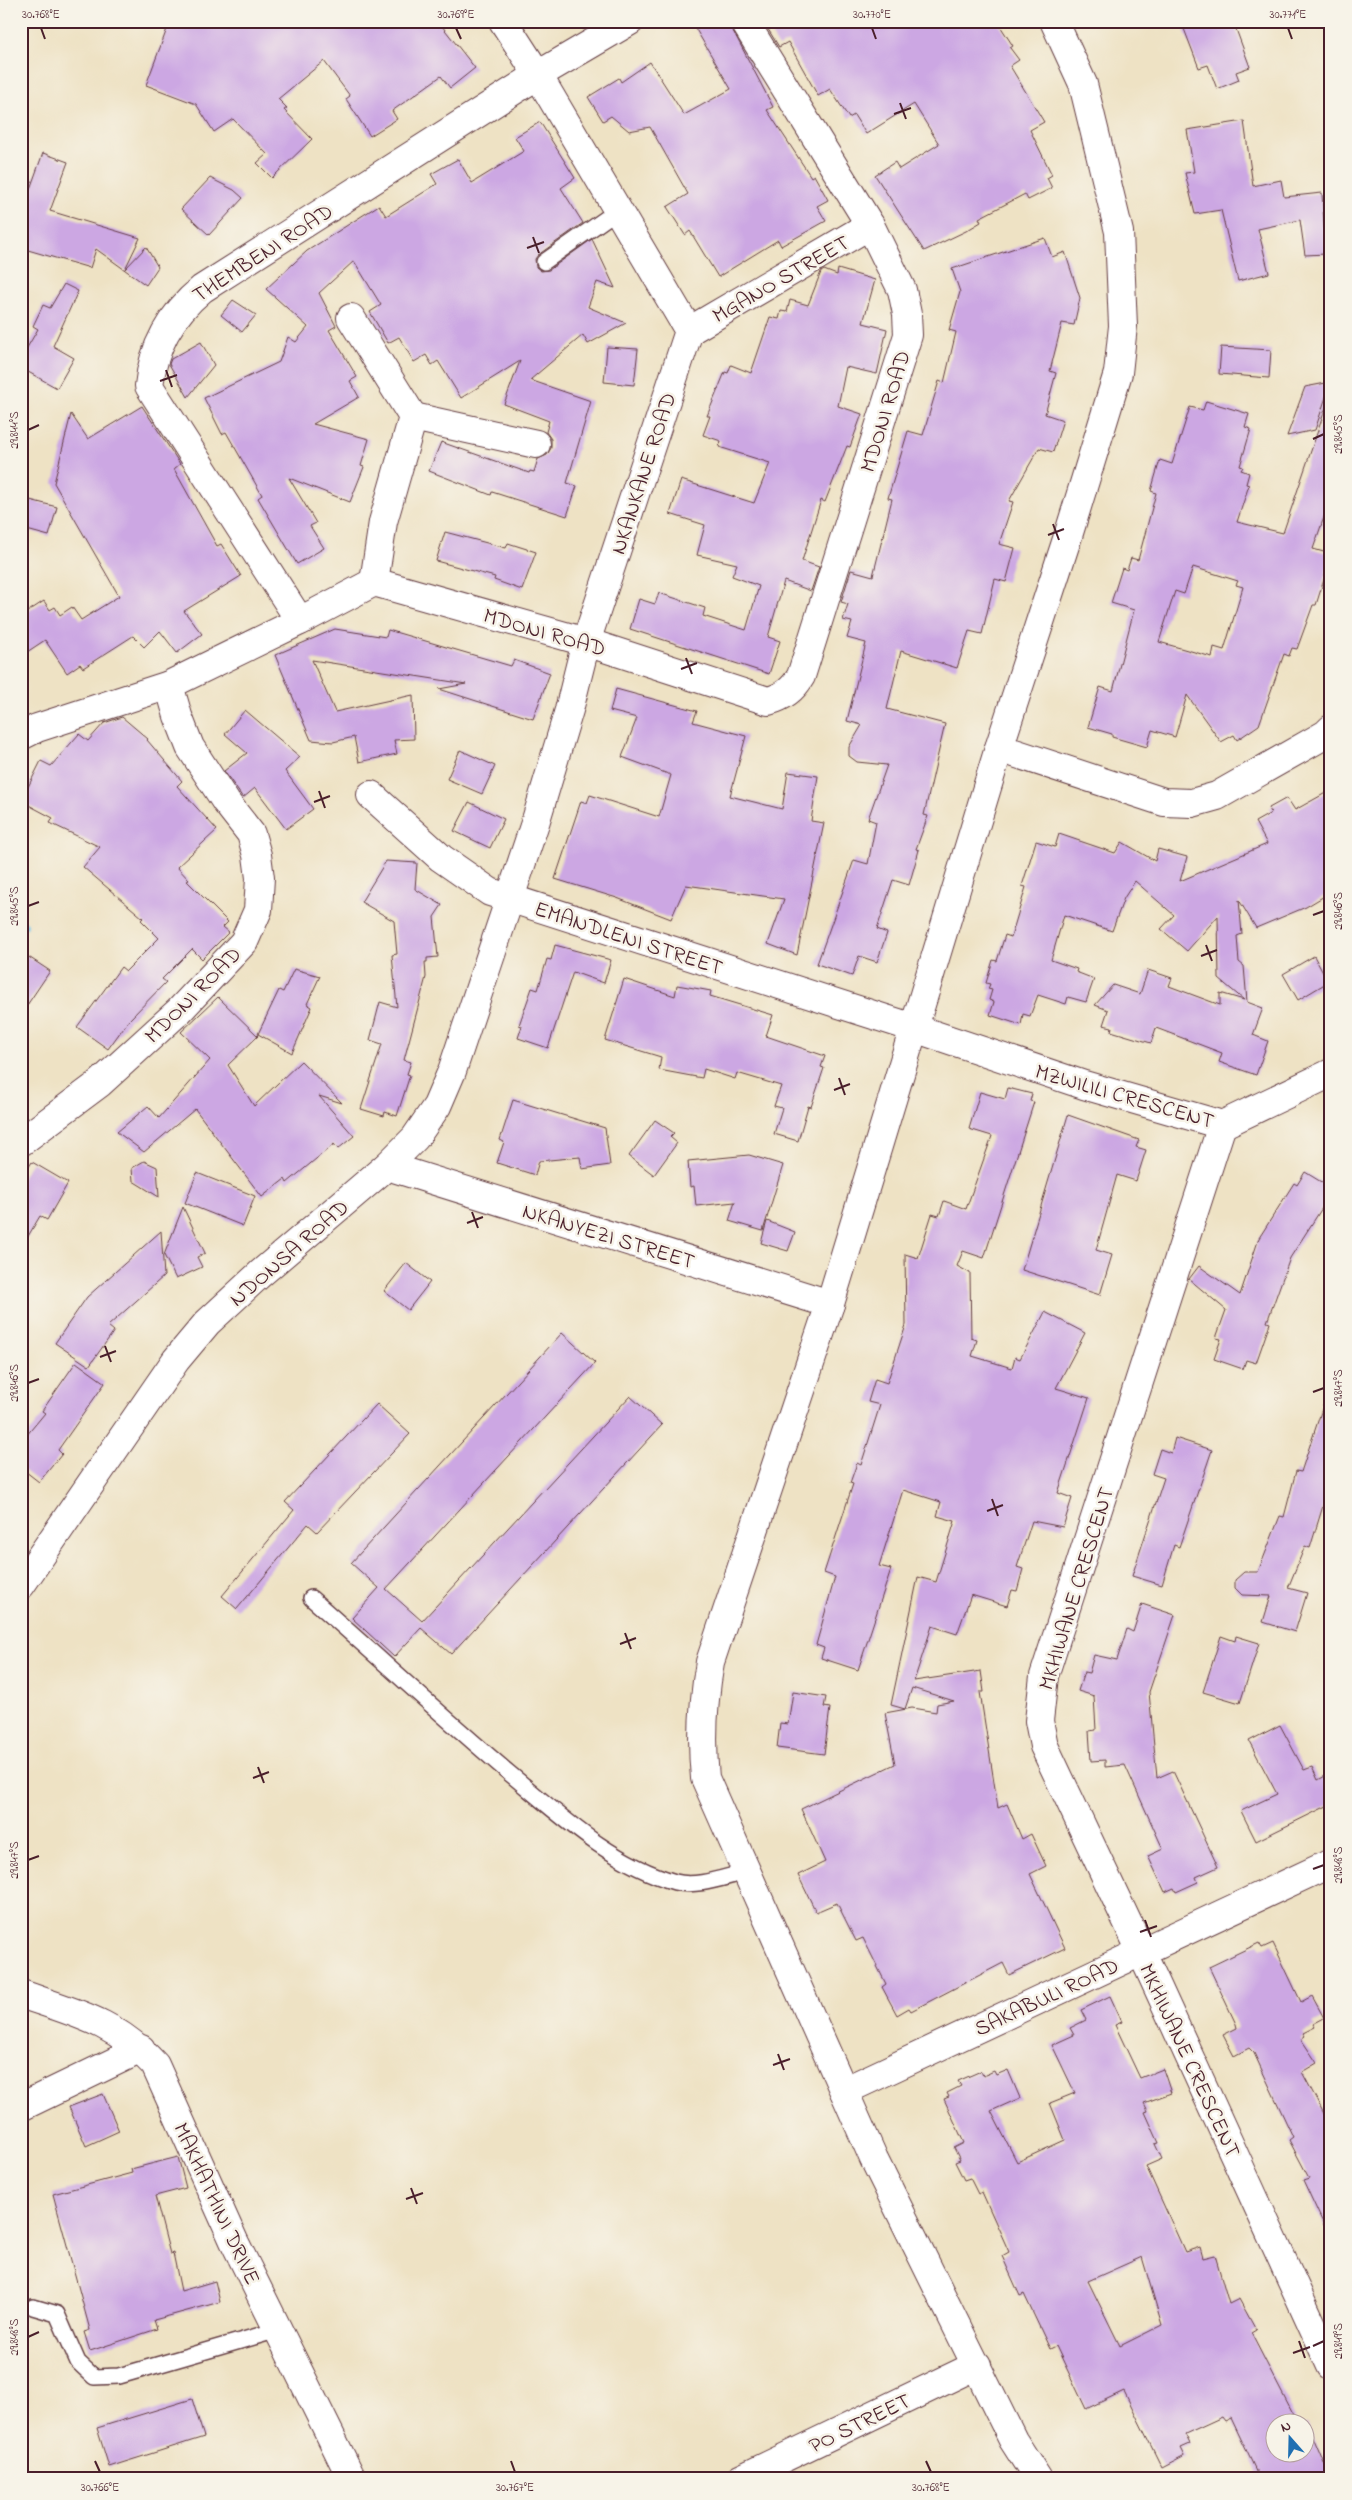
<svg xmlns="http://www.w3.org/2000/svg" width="1352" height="2500" font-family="'Indie Flower',sans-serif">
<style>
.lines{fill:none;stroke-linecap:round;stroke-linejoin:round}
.stream{stroke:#68c5e6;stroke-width:8}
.building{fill:#cca7e3;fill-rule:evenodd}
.lane-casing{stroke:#633c42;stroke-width:18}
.street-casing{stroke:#633c42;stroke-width:30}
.secondary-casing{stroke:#633c42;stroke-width:30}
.lane{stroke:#fff;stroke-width:15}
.street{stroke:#fff;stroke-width:28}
.secondary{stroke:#fff;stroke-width:28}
.ticks{fill:none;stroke:#4a1f2b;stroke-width:2}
.labels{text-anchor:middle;stroke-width:5;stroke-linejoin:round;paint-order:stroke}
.street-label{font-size:22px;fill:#4a1f2b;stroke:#f7f3e8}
.neatline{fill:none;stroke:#4a1f2b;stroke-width:2}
.ticks-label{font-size:12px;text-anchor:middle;fill:#4a1f2b}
</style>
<rect width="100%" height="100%" fill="#f7f3e8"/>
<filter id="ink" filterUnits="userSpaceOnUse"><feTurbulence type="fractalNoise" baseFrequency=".02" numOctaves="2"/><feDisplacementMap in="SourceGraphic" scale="10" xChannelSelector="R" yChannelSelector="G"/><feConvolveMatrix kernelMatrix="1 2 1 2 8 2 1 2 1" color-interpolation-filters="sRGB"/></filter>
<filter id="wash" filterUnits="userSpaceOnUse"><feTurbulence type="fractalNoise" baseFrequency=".0096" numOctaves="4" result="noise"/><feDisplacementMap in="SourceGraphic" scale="20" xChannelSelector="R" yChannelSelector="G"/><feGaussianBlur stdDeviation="1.12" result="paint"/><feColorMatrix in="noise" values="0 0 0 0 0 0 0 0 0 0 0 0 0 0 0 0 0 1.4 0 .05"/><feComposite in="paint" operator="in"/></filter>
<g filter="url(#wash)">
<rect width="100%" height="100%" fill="#eee2c4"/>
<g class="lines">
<polyline class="stream" points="21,926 24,925"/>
</g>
<g id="blocks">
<g class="building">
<polygon points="170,21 438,21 475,68 450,88 441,76 392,111 397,119 370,136 346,99 350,96 324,61 278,99 287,108 284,110 312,139 272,178 257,163 267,154 233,119 214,132 196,104 146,85"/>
<polygon points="691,21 728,21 773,107 767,110 811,177 814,175 828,200 817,206 826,221 781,246 778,240 718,277 690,231 685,235 667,207 688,194 650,127 629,131 611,116 603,121 588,97 619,78 621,82 650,62 684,115 731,89"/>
<polygon points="763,21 997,21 1013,46 1010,48 1019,60 1010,66 1044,122 1030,130 1052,175 1047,178 1052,188 1028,200 1025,194 979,218 981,222 966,231 924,251 875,175 895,162 899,169 939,144 914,104 866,134 854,115 849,118 830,89 818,96 788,42 779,47"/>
<polygon points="1181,21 1233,21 1250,67 1236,72 1239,80 1217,89 1208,65 1199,68"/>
<polygon points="1244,121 1253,186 1281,180 1284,197 1322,193 1326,254 1305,255 1300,220 1258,229 1269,273 1238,281 1221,210 1195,214 1185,173 1194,172 1187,130"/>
<polygon points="540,122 575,178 561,188 583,223 538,255 535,259 536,267 541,271 549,270 592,239 615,288 597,282 588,307 626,323 588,344 583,335 530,380 591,401 567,483 577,486 567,516 492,492 491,495 429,471 441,442 529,473 530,471 534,472 538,459 547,455 551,448 551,439 546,432 549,421 504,404 520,361 461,398 438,361 432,365 426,355 414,362 399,337 388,343 370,312 381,305 354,261 319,293 336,326 329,330 357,377 350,381 359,397 313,424 369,439 361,466 364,467 350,502 289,478 316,523 310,526 324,548 297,564 258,498 262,495 226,432 222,434 204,398 279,362 288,337 296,342 308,327 266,289 307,251 379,205 386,216 437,184 431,174 458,159 472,183 524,151 515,137"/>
<polygon points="43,153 68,162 50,211 140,238 125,269 146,247 158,267 146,285 96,249 90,268 21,248 21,214"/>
<polygon points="210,178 234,190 243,198 209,235 181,209"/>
<polygon points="1045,238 1052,257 1065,252 1080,298 1074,325 1062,323 1050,371 1056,373 1045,414 1063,420 1053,452 1039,448 1009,501 1013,502 999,544 1015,548 1006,582 995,579 982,634 969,631 957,668 901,651 887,709 945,724 924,815 928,816 916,849 919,850 909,885 893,880 877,929 887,933 877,962 859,956 852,976 817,964 854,860 868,864 876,822 868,819 887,765 857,762 849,756 849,747 862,725 847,721 866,643 847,638 852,622 843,620 848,604 841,602 851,570 873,576 892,499 888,498 908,431 923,435 939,381 944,383 956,332 949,330 960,292 952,269"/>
<polygon points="838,269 875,280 863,323 887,329 877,374 846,367 838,406 862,414 850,447 847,446 825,502 821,500 802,561 819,567 811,591 784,581 768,637 780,641 769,674 630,629 639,599 655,604 659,593 705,608 703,616 746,630 759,586 732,576 737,564 697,555 705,525 670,514 681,480 754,503 770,463 719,447 721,441 703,435 710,416 707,416 725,372 728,373 731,365 751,373 770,317 779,319 781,311 787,312 790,300 808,305 821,272 824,270 837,275"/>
<polygon points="64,284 78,291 53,346 74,358 57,388 21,368 21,358 38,329 33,326 43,305 50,308"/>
<polygon points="233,300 256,315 242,332 221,315"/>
<polygon points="201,342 214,365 188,397 169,364 171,359"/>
<polygon points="607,347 638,349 634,385 604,382"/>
<polygon points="1221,347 1271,350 1269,378 1219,374"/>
<polygon points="1331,382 1315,430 1287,436 1305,387"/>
<path d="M1206 401 1249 414 1245 427 1251 429 1240 466 1243 467 1241 470 1249 473 1246 484 1249 485 1237 522 1283 533 1327 404H1331V497L1313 549 1331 554V557L1316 605H1313L1297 649 1292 648 1289 656 1284 654 1259 725 1237 740 1234 735 1221 742 1187 695 1175 737 1152 730 1147 747 1112 737V734L1088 727 1100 687 1113 691 1134 610 1111 603 1122 568 1127 570 1131 558 1138 560 1156 493 1151 491 1160 460 1172 464 1190 407 1203 410ZM1193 567 1238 581 1236 585 1243 587 1224 650 1214 647 1212 657 1159 642 1175 591 1184 594Z"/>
<polygon points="142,406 180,464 174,469 217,546 221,544 241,576 184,611 202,634 177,653 160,631 144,647 133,636 83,668 80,664 67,673 45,640 21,656 21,616 44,601 50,610 55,607 60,615 72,607 81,620 119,596 54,483 71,414 88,439"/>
<polygon points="30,500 57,507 49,536 23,529"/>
<polygon points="445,532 506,548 508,543 536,552 522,590 494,580 495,577 436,561"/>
<polygon points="335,629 386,637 388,630 511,666 514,660 550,673 533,719 439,689 466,684 312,660 335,712 413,695 414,739 394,740 397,754 359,762 354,737 333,742 311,740 275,655"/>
<polygon points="616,689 697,711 693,722 746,736 730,796 782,809 788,772 818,776 811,821 824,823 797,955 768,944 784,899 686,885 671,919 617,898 555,879 581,801 587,803 590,795 659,817 671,775 622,757 637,718 610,711"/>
<polygon points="245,710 300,757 285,771 313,809 286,829 255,788 243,798 224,771 247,753 225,734"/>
<polygon points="122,717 148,739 147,740 182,781 177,786 217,830 177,867 189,880 187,881 228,922 223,927 229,932 202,959 192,949 162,979 166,982 129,1020 108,1049 77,1027 121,967 126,971 159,938 141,920 143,918 83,867 100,847 50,823 53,818 21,801 41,761 51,766 79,734 88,741 104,723"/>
<polygon points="460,750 495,766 482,794 447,779"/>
<polygon points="1331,790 1331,892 1306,907 1256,928 1239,900 1242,934 1237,936 1239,962 1244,966 1247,1002 1263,1008 1253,1035 1268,1041 1256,1075 1219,1062 1222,1053 1156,1028 1151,1043 1111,1031 1112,1027 1103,1025 1108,1010 1095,1005 1113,985 1140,994 1148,970 1172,978 1169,986 1220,1005 1220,993 1244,1000 1219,979 1218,916 1187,951 1161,929 1174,915 1135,881 1124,898 1112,931 1064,915 1051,960 1077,969 1076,972 1094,979 1086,1002 1068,997 1066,1004 1038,995 1030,1016 1023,1014 1021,1025 990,1015 994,1002 989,1000 992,990 988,989 990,984 986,983 993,960 997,961 1005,935 1011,937 1026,887 1022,886 1036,841 1055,847 1059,834 1115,853 1122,842 1155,861 1158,849 1187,857 1180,881 1267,844 1255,822 1271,813 1269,808 1287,798 1295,810"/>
<polygon points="469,802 504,819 490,848 454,831"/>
<polygon points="386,861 417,863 415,889 442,905 434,917 438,957 427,958 427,962 425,962 426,977 404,1060 411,1062 407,1074 410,1075 397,1116 385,1112 384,1116 361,1109 382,1044 370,1040 380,1002 397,1007 392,955 397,954 394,921 361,902"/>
<polygon points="555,945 611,960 604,983 573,972 548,1048 518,1038 522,1026 519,1025 532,988 538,990 547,959 551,960"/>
<polygon points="21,952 50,971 21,1014"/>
<polygon points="1314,956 1328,982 1298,1000 1283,974"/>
<polygon points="294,969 320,976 307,1004 312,1007 292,1053 258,1034 279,990 283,992"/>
<polygon points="624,979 675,996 677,985 711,991 710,996 773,1015 766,1036 825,1056 821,1067 824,1068 811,1107 808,1106 798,1141 774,1134 782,1108 774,1106 781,1086 737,1073 735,1079 704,1069 702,1078 659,1070 661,1057 605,1040"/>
<polygon points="218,997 258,1036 228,1065 254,1106 301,1061 342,1103 319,1096 354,1136 338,1149 334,1144 287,1183 285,1179 262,1197 195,1109 144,1152 117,1132 148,1106 159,1118 210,1060 181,1032"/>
<polygon points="1008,1088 1032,1094 1030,1101 1034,1102 984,1258 963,1251 957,1266 970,1273 971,1338 977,1340 972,1356 1012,1368 1015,1357 1020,1359 1045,1312 1085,1333 1056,1388 1089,1398 1058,1493 1072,1498 1063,1527 1032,1521 1017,1567 1023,1569 1017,1591 1012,1590 1007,1606 971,1595 957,1634 932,1626 914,1681 981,1671 984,1692 980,1692 998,1808 1007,1804 1022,1839 1031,1834 1046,1866 1030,1874 1065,1948 1009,1975 1003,1963 911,2011 909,2008 897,2015 882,1987 886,1984 863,1938 856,1941 837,1903 816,1912 798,1875 825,1862 801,1809 895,1764 885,1713 912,1708 936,1712 937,1704 954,1701 912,1688 905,1709 891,1705 918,1577 936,1582 955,1521 937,1516 941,1502 903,1490 879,1566 891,1569 858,1670 821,1658 824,1648 816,1645 835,1577 824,1573 853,1484 850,1483 857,1463 861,1465 880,1405 868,1402 875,1379 887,1383 906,1325 905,1254 918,1258 932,1214 939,1216 944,1201 966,1209 992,1136 969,1129 980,1092 1005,1099"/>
<polygon points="513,1100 605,1128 610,1165 582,1169 580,1157 539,1161 535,1175 497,1163 504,1142 500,1140"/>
<polygon points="1068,1115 1139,1140 1136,1147 1146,1150 1136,1181 1117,1175 1096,1250 1112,1255 1100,1295 1022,1270"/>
<polygon points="655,1120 674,1133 670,1137 677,1143 654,1175 629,1156"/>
<polygon points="749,1155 783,1165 763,1231 729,1221 735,1202 696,1206 694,1186 690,1187 688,1161"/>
<polygon points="144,1161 157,1167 159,1197 133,1181 132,1168"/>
<polygon points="32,1162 68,1183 47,1220 40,1216 21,1248 21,1179"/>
<polygon points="1305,1172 1331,1188 1331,1194 1290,1258 1267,1322 1270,1323 1256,1363 1246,1360 1243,1369 1214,1359 1221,1339 1216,1338 1226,1310 1189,1279 1199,1266 1240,1295 1259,1238 1294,1183 1297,1185"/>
<polygon points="197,1173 255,1196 243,1226 185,1203"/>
<polygon points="183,1207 205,1253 197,1257 202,1267 176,1279 164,1255"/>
<polygon points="767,1221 795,1232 788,1251 761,1243"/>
<polygon points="161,1231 164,1276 108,1326 114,1331 89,1366 55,1343 87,1297"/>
<polygon points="406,1263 430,1282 408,1310 384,1291"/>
<polygon points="562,1333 595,1363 386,1589 422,1621 630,1396 662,1425 451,1654 421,1628 394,1657 352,1618 379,1588 351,1563"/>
<polygon points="76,1362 105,1383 58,1450 62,1454 39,1482 21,1468 21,1442 45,1413 42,1411"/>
<polygon points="1327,1394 1331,1394 1331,1480 1310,1548 1305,1546 1288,1588 1307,1593 1295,1632 1263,1622 1271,1596 1242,1595 1235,1588 1235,1580 1244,1572 1258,1572 1280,1516 1284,1517 1296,1471 1301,1472"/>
<polygon points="377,1404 410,1434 317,1532 308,1524 237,1609 222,1596 294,1510 285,1502"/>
<polygon points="1175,1438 1212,1450 1179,1547 1174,1545 1162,1585 1132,1576 1164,1478 1152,1474 1160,1449 1171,1453"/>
<polygon points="1142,1604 1175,1615 1149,1692 1157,1778 1173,1771 1218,1867 1196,1877 1198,1882 1176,1892 1174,1888 1165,1892 1148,1856 1163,1849 1125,1765 1105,1767 1105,1760 1091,1761 1089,1731 1096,1730 1094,1696 1078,1691 1084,1672 1089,1673 1094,1655 1117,1660 1127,1629 1133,1632"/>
<polygon points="1221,1636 1235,1641 1236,1636 1259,1643 1240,1703 1203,1692"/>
<polygon points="793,1692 826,1697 824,1707 830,1708 824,1754 777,1748 780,1723 788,1724"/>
<polygon points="1280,1725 1304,1770 1312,1767 1318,1780 1331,1773 1331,1804 1256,1841 1241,1811 1277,1794 1249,1741"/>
<polygon points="1259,1943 1262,1948 1273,1943 1301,2002 1312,1996 1324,2018 1313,2024 1315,2027 1303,2033 1305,2036 1301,2039 1317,2063 1302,2072 1331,2127 1331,2240 1303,2180 1309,2178 1289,2140 1293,2137 1254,2053 1249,2048 1234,2056 1223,2035 1237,2028 1236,2024 1209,1967"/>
<path d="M1110 1996 1122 2022 1115 2025 1140 2078 1163 2069 1171 2093 1144 2103 1148 2111 1145 2112 1159 2143 1155 2144 1162 2159 1146 2166 1185 2252 1200 2247 1203 2258 1215 2255 1229 2304 1239 2299 1256 2330 1251 2333 1297 2422H1274V2452H1304V2424L1307 2423 1331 2479H1260L1231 2418 1225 2421 1222 2417 1185 2434 1190 2444 1181 2448 1185 2456 1162 2468 1124 2391 1086 2409 1056 2346 1050 2349 1024 2294 1020 2296 1002 2256 1009 2252 982 2192 978 2194 970 2178 964 2180 955 2162 960 2160 954 2148 964 2143 944 2099 949 2097 947 2093 961 2086 958 2081 981 2071 983 2076 994 2071 996 2075 1008 2070 1020 2098 991 2111 1017 2162 1065 2140 1050 2103 1075 2093 1052 2045 1074 2035 1070 2028 1086 2020 1081 2010ZM1142 2257 1162 2325 1120 2346 1088 2281Z"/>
<polygon points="103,2094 119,2131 86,2146 69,2107"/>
<polygon points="178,2157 186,2188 155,2196 170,2254 173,2253 181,2291 215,2281 220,2302 154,2320 157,2329 90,2351 84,2332 90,2330 53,2194 132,2173 131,2169"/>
<polygon points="192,2399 204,2437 109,2467 97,2428"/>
</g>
</g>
</g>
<g filter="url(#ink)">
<use href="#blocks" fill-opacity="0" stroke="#633c42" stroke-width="1"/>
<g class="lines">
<defs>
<g id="lane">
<polyline points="544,262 618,210"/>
<path d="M311 1598C377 1656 442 1716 509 1773 560 1815 610 1863 675 1882 697 1888 724 1877 746 1872"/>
<polyline points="33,2307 57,2314 78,2362 94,2377 119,2376 278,2330"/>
</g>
<g id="street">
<polyline points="351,318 413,417 383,522 374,582"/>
<polyline points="689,331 870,225"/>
<polyline points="413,417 536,444"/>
<path d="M300 621 149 386C153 346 171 315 202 289L538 75 630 21"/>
<polyline points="21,736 37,728 169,685"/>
<polyline points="999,748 1164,802 1192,803 1217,796 1326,734 1331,729"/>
<polyline points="371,795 441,858 490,892 914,1028 1084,1085 1222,1125 1331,1073"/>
<polyline points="1222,1125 1044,1676 1039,1721 1044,1746 1141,1951 1331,2366"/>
<path d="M21 1142 100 1083 179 1011 244 942 258 910 260 878 257 855 251 834 226 802 190 747 178 716 169 685 300 621 374 582 586 642 768 701C783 697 793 690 801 676L908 335 907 314 902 290 870 225 744 21"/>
<polyline points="387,1166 830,1304"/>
<polyline points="21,1585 176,1360 207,1323 260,1274 387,1166 415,1138 437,1106 452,1071 536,820 569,710 586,642 689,331 538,75 503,21"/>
<path d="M21 1994C75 2013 115 2021 155 2065L234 2241 352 2479"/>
<polyline points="844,2091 1331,1863"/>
<polyline points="21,2107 141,2049"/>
<polyline points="740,2479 977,2365"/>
</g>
<path id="secondary" d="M1038 2479 1013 2440 874 2159 705 1778C701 1738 703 1702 710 1662L830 1304 999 748 1068 536 1118 373 1123 326 1119 232 1083 84 1054 21"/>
</defs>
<use href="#lane" class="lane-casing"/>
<use href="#street" class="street-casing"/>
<use href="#secondary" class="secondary-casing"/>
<use href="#lane" class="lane"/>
<use href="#street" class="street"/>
<use href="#secondary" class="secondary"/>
</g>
</g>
<path class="ticks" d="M41 28 45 39M456 28 461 39M872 28 876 39M1288 28 1292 39M900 103 906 119M894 114 911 108M533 237 539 253M527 248 544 242M166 370 172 387M160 381 177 375M28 430 39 425M1313 439 1324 434M1053 524 1059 540M1048 535 1064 529M686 658 692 674M681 669 697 663M319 791 325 808M314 802 330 796M28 906 39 902M1313 915 1324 911M1206 945 1212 961M1201 956 1217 950M839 1078 845 1095M834 1090 850 1084M472 1212 478 1228M467 1223 483 1217M105 1346 111 1362M100 1357 116 1351M28 1383 39 1379M1313 1392 1324 1388M992 1499 998 1516M987 1511 1003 1505M625 1633 631 1649M620 1644 636 1638M258 1767 264 1783M253 1778 269 1772M28 1860 39 1856M1313 1869 1324 1865M1145 1920 1151 1937M1140 1932 1157 1926M778 2054 784 2070M773 2065 790 2059M411 2188 417 2204M406 2199 423 2193M28 2337 39 2332M1299 2341 1305 2358M1313 2346 1324 2341M1293 2353 1310 2347M95 2461 100 2472M511 2461 515 2472M926 2461 931 2472"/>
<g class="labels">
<g class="street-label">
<text transform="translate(262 252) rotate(-33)" y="8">THEMBENI ROAD</text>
<text transform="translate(780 278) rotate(-30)" y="8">MGANO STREET</text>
<text transform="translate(884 411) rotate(-73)" y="8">MDONI ROAD</text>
<text transform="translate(642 473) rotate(-72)" y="8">NKANKANE ROAD</text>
<text transform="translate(545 631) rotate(16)" y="8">MDONI ROAD</text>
<text transform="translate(629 937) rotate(18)" y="8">EMANDLENI STREET</text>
<text transform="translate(192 994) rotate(-45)" y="8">MDONI ROAD</text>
<text transform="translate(1125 1095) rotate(16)" y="8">MZWILILI CRESCENT</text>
<text transform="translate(609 1235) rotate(17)" y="8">NKANYEZI STREET</text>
<text transform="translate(288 1252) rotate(-41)" y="8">NDONSA ROAD</text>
<text transform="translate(1075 1588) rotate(-73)" y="8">MKHIWANE CRESCENT</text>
<text transform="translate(1046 1996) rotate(-25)" y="8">SAKABULI ROAD</text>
<text transform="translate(1191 2060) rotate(65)" y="8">MKHIWANE CRESCENT</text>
<text transform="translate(218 2203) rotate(65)" y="8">MAKHATHINI DRIVE</text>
<text transform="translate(859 2422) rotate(-26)" y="8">PO STREET</text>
</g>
</g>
<rect width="1352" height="2500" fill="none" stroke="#f7f3e8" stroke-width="55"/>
<g transform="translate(1290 2438) rotate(340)"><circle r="24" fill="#f7f3e8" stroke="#b29e9c"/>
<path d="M0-4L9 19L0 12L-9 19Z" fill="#1f6fb2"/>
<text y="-8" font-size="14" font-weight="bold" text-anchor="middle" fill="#4a1f2b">N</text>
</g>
<rect x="28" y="28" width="1296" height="2444" class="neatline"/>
<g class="ticks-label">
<text x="41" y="18">30.768°E</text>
<text x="456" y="18">30.769°E</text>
<text x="872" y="18">30.770°E</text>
<text x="1288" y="18">30.771°E</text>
<text transform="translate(14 430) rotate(-90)" y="4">29.844°S</text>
<text transform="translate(1338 434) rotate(-90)" y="4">29.845°S</text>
<text transform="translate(14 906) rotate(-90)" y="4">29.845°S</text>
<text transform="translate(1338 911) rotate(-90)" y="4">29.846°S</text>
<text transform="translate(14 1383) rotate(-90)" y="4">29.846°S</text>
<text transform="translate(1338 1388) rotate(-90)" y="4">29.847°S</text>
<text transform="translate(14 1860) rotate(-90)" y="4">29.847°S</text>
<text transform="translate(1338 1865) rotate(-90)" y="4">29.848°S</text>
<text transform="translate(14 2337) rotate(-90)" y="4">29.848°S</text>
<text transform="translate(1338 2341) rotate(-90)" y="4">29.849°S</text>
<text x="100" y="2491">30.766°E</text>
<text x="515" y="2491">30.767°E</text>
<text x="931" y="2491">30.768°E</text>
</g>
</svg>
